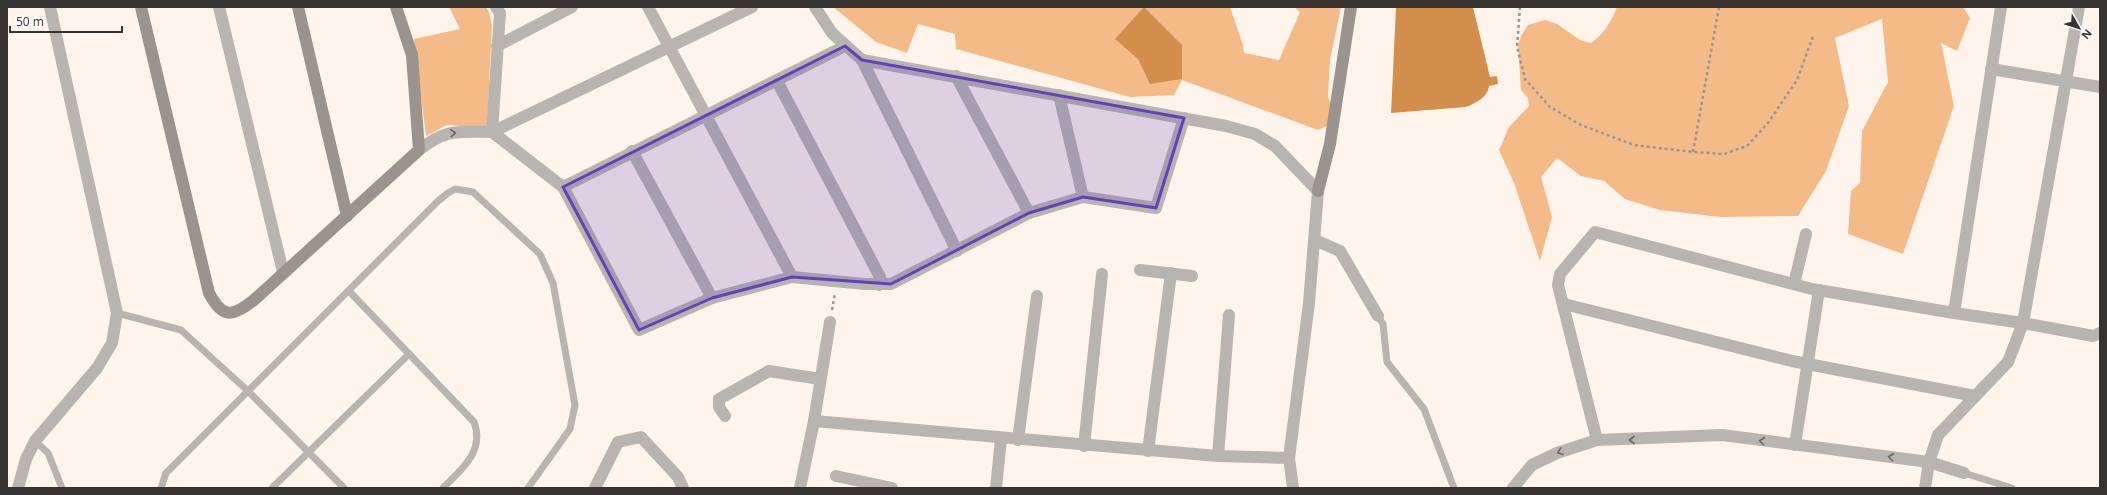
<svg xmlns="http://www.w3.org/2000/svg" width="2107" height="495" font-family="'Open Sans',sans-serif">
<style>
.green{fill:#f4bb89}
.water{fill:#d48e4c}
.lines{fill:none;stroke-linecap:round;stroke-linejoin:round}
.path{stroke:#9c948e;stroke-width:2.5;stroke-dasharray:3 3;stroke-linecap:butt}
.lane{stroke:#b8b4b0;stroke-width:7}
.street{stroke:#b8b4b0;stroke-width:12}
.secondary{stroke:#9a938e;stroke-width:12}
.oneway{stroke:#6a6663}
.marked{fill:#6541b9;fill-opacity:0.2;stroke:#6541b9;stroke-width:3;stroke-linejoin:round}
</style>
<rect width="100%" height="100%" fill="#fef4eb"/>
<g class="green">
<polygon points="449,7 486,7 489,12 492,25 487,128 447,125 426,136 414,39 460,29"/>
<polygon points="833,7 1230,7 1243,45 1244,53 1279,60 1300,12 1294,7 1341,7 1330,60 1328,97 1340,120 1318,130 1182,80 1174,95 1130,97 956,49 955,34 918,24 907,53 876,42"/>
<path d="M1617 7H1963L1970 18 1957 51 1941 43 1954 106 1903 254 1848 234 1851 191 1860 183 1862 131 1888 82 1882 19 1835 38 1849 106 1826 171 1798 216 1720 217 1660 210 1625 199 1604 181 1581 176 1557 158 1541 177 1552 217 1540 261 1514 183 1499 150 1509 127 1529 106 1528 98 1521 90 1518 45 1521 36 1528 25 1545 20 1557 24 1580 40 1591 43C1604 34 1611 22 1617 7Z"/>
</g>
<g class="water">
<polygon points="1144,7 1182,45 1182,79 1150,84 1138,59 1115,39"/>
<path d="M1396 7H1473L1490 77 1497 76 1498 84 1489 86C1488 97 1476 103 1466 107L1391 113Z"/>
</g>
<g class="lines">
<g class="path">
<polyline points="1520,7 1517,47 1525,79 1550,107 1581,125 1634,145 1693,152 1724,154 1747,146 1768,123 1797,80 1813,36"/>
<polyline points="1693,152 1719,7"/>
<polyline points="832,310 835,293"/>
</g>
<g class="lane">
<path d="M349 291 474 422C485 451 462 469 443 488"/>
<polyline points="117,313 181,330 248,391 344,488"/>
<polyline points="1378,316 1383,324 1387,362 1424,409 1454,488"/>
<polyline points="35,441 48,453 62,488"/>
<polyline points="1964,473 2012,488"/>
<polyline points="161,488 166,473 437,202 448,193 455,189 473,192 540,254 553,283 575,405 570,429 528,488"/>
<polyline points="272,488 409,354"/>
</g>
<g class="street">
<polyline points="219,7 283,272"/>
<polyline points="648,7 792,277"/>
<polyline points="815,7 832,33 862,60 957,251"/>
<polyline points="497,46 572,7"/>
<polyline points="862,60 1226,126 1255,134 1275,146 1318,191 1309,303 1289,458 1293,488"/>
<polyline points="1991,69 2100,87"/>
<polyline points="956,76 1029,213"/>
<polyline points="777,81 880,277 879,285"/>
<polyline points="1059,95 1083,197"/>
<polyline points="492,132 563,187 639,330 712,298 792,277 865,284 891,284 1029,213 1083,197 1156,208 1184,118"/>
<polyline points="492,132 500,13 496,7"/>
<path d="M419 150C447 128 458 132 492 132L752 7"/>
<polyline points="632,151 712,298"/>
<polyline points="563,187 845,46"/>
<polyline points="1315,240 1340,251 1378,316"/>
<polyline points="1140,270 1192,276"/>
<polyline points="1794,284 1806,234"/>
<polyline points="1564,304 1792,361 1975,396"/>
<polyline points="1954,313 2001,7"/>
<polyline points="725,416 719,407 719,399 769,371 820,379"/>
<polyline points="814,421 830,322"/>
<polyline points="1018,440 1037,296"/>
<polyline points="1597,440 1558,285 1560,274 1595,232 1812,289 1954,313 2023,323 2093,336 2100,333"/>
<polyline points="1795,445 1819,290"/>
<polyline points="1084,446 1102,274"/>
<polyline points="1148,451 1171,273"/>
<polyline points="1218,456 1229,315"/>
<polyline points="836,476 892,488"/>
<polyline points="18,488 26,459 35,441 97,368 112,343 117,313 50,7"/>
<polyline points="595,488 618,442 641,437 678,477 683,488"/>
<polyline points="800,488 814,421 1218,456 1289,458"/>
<polyline points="996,488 1001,439"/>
<polyline points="1513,488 1532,465 1557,453 1597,440 1722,435 1929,462 1964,473"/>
<polyline points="1925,488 1929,462 1938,435 2008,362 2023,323 2079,7"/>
</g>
<g class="secondary">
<path d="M141 7 209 293C222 318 232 318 254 300L419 150 412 55 396 7"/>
<polyline points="298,7 347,216"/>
<polyline points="1318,191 1330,144 1351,7"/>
</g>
</g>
<defs><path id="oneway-chevron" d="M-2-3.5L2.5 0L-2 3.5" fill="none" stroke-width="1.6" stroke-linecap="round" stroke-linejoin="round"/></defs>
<g class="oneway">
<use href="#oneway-chevron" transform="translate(453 133) rotate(-3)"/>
<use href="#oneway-chevron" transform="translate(1632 440) rotate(180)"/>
<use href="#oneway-chevron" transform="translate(1762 441) rotate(-173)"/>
<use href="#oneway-chevron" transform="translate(1560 452) rotate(160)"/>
<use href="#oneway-chevron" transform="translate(1891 457) rotate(-173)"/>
</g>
<path class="marked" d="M845 46 862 60 1184 118 1156 208 1083 197 1029 213 891 284 792 277 712 298 639 330 563 187Z"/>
<rect width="2107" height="495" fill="none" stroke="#36322f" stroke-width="16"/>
<g transform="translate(2079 28) rotate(129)" stroke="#ffffff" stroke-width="3" paint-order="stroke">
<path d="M0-3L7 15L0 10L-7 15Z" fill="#36322f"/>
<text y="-6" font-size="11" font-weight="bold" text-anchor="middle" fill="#36322f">N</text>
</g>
<path d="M10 26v6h112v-6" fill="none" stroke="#36322f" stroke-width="2"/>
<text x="16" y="26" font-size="12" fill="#36322f" stroke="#ffffff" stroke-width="3" paint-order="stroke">50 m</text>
</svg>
